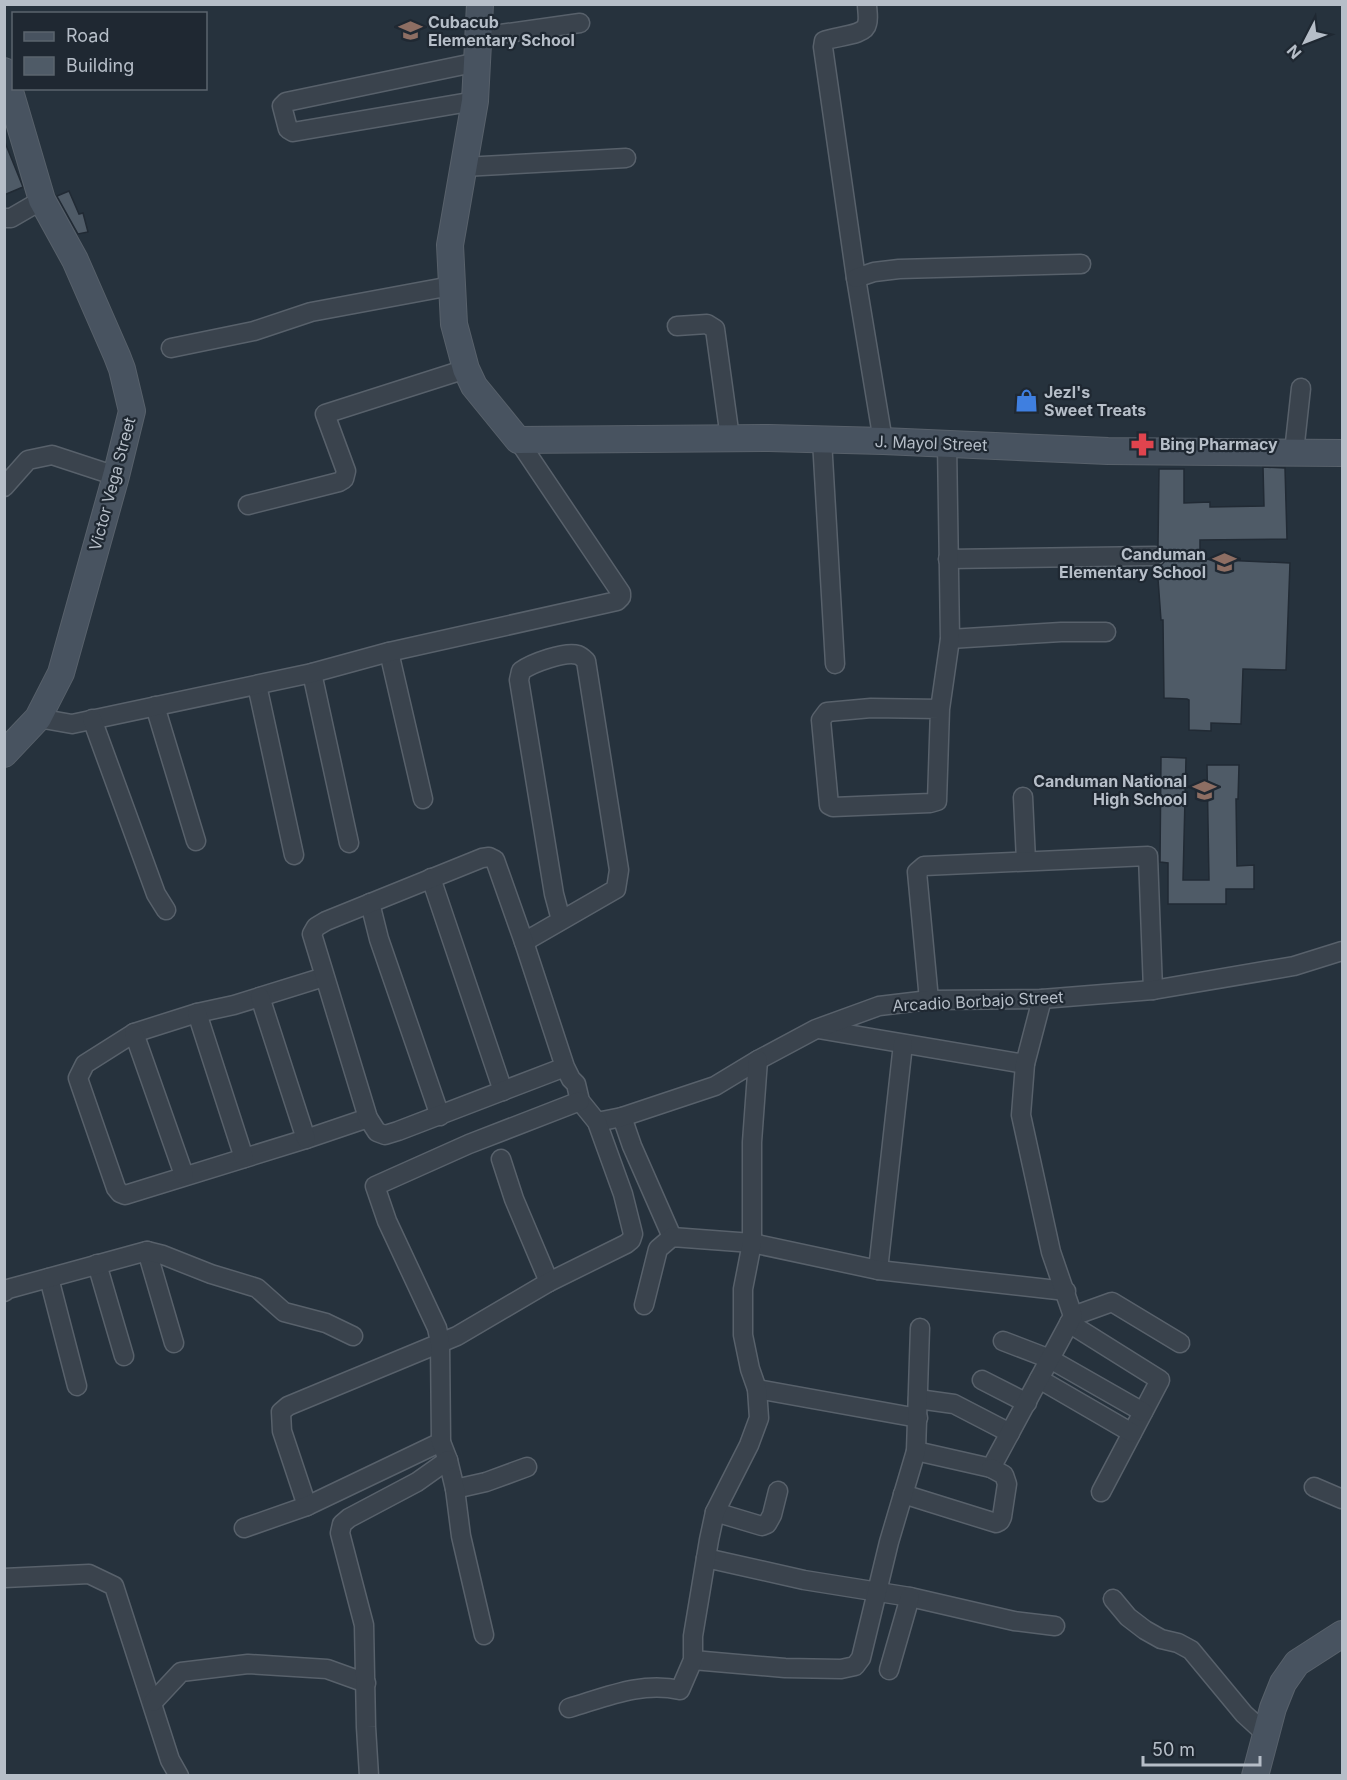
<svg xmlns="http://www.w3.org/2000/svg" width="1347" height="1780" font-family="Inter,sans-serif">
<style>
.building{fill:#4f5b67;stroke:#212a34;stroke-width:1.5}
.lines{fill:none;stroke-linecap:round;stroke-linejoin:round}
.street-casing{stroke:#58616b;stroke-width:21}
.secondary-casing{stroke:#58616b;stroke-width:28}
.street{stroke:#3a434d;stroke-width:18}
.secondary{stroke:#485360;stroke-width:26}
.labels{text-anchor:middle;stroke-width:4.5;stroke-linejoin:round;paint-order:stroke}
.poi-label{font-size:16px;font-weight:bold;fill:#b6bec8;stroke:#1f2832;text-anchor:start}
.street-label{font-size:16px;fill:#b6bec8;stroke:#1f2832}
</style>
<rect width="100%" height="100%" fill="#26323d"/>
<g class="building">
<polygon points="4,140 23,187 4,195"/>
<polygon points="69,191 79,214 83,213 88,232 78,234 58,198 57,196"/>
<polygon points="1263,467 1285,468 1287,539 1200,540 1200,559 1290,563 1286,670 1243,669 1241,724 1211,723 1211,731 1189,730 1189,700 1187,699 1164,698 1163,620 1161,620 1158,579 1160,579 1160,566 1164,562 1166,555 1164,550 1158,546 1159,469 1184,469 1184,503 1210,502 1210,507 1264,506"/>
<polygon points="1161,757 1186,758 1183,880 1209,880 1207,765 1239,765 1238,799 1236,799 1237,866 1254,865 1254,889 1226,889 1226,904 1168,904 1168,863 1160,862"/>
</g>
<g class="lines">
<defs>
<g id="street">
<path d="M867 4C867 11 869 18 867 24 865 36 835 36 824 41L823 47 856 278 883 441"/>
<polyline points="479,37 580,23"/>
<polyline points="475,101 293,132 288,129 282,106 286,102 478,62"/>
<polyline points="463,167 626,158"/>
<polyline points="4,218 11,218 42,200"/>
<polyline points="856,278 874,272 899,269 1081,264"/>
<polyline points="677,326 707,324 715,329 730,438"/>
<polyline points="171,348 254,331 311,312 451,286"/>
<polyline points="822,440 835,664"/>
<polyline points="1294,452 1301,388"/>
<polyline points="4,487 28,460 52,455 116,476"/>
<polyline points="248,505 339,482 344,479 346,471 325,414 466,369"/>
<polyline points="948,559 1155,556"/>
<polyline points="950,639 1061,632 1106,632"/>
<polyline points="389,652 423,799"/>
<polyline points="312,673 349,843"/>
<polyline points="257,685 294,855"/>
<polyline points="155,706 196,841"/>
<polyline points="940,709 871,708 827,712 821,720 829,805 833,807 930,803 937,801 940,709 950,639 947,443"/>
<polyline points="38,718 72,724 312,673 389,652 617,601 621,597 621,593 518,440"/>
<polyline points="92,719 156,894 166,910"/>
<polyline points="1023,797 1026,861"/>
<polyline points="431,878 503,1091"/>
<polyline points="370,903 379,939 440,1116"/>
<path d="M524 942 616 889 619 870 586 661C583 658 581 656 578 655 565 651 532 663 521 671L519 680 554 894 561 920"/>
<polyline points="324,977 234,1005 197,1013 134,1033 85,1064 78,1078 80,1084 116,1188 120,1193 125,1195 306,1139 368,1118"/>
<polyline points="260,997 306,1139"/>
<polyline points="929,1000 917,872 924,866 1148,856 1153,990"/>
<polyline points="197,1013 244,1158"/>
<polyline points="818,1029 1025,1064"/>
<polyline points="134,1033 184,1175"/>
<polyline points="622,1117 632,1146 672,1237"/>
<polyline points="597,1122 622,1117 715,1086 758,1060 816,1029 879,1006 929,1000 1042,999 1153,990 1294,966 1342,951"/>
<polyline points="501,1159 514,1199 549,1282"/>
<polyline points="147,1251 174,1343"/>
<polyline points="97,1264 124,1356"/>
<polyline points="878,1270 903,1044"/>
<polyline points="49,1278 77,1386"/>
<polyline points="4,1292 8,1289 147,1251 163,1255 211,1274 257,1288 284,1312 326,1323 353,1336"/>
<polyline points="644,1305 658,1249 672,1237 752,1243 878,1270 1066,1291"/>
<polyline points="1073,1316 1112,1302 1180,1343"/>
<polyline points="1069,1323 1160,1380 1101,1492"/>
<polyline points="1003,1341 1050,1359 1143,1412"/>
<polyline points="1039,1379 1132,1433"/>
<polyline points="982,1380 1027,1403"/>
<polyline points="757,1389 918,1418"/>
<polyline points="918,1399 954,1404 1010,1433"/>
<polyline points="916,1451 991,1468 1073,1316 1051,1252 1021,1115 1025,1064 1042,999"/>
<polyline points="1314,1487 1342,1499"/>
<polyline points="455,1489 486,1482 527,1467"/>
<polyline points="903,1494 996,1523 1000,1521 1002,1517 1007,1484 1004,1475 991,1468"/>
<polyline points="307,1506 282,1431 281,1412 288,1406 457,1336 549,1282 626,1244 631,1240 633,1234 623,1194 597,1122 580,1101 576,1084 571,1079 565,1067 524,942 495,860 489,857 482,858 326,921 316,927 312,934 368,1118 377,1132 385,1135 398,1131 565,1067"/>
<polyline points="715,1512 762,1526 767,1524 772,1515 778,1491"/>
<polyline points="244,1528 307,1506 441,1442"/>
<polyline points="706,1558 804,1580 910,1597 1014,1621 1055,1626"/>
<polyline points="4,1578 89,1574 114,1586 170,1760 179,1776"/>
<polyline points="1113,1599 1128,1617 1145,1630 1161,1639 1178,1643 1191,1650 1244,1714 1267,1735"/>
<polyline points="484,1635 461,1536 455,1489 448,1460 441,1442 440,1342 437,1328 387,1221 375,1186 469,1144 580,1101"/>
<polyline points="693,1660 785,1668 841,1669 855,1666 861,1658 889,1542 916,1451 920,1328"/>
<polyline points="889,1670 910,1597"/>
<polyline points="153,1702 181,1672 248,1664 327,1669 366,1683"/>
<path d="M569 1708C606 1697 642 1681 680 1690L693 1660V1636L709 1540 715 1512 749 1445 759 1418 757 1389 750 1369 743 1335V1289L752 1243V1142L758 1060"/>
<polyline points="369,1776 366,1727 364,1625 340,1533 342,1524 349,1518 417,1482 448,1460"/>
</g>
<g id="secondary">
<polyline points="480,4 475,101 450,245 454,324 466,369 474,386 518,440 769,438 883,441 1108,451 1342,453"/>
<polyline points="4,71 42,200 75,260 117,356 122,369 132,411 116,476 61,673 38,718 4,754"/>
<polyline points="1255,1776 1273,1708 1283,1683 1297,1663 1342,1634"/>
</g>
</defs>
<use href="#street" class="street-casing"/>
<use href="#secondary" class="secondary-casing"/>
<use href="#street" class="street"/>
<use href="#secondary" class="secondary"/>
</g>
<defs>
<symbol id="school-bare" viewBox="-9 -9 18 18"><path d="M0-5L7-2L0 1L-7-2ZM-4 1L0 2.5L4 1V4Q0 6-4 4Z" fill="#8d6e63" stroke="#1f2832" stroke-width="2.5" paint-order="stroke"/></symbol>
<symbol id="shop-bare" viewBox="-9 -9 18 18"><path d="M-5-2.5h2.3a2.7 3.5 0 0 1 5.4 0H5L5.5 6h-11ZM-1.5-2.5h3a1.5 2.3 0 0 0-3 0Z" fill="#3f7fe0" stroke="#1f2832" stroke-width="2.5" paint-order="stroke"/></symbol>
<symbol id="pharmacy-bare" viewBox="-9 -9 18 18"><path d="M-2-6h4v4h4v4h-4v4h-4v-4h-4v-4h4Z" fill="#e0444e" stroke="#1f2832" stroke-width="2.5" paint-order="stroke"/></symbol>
</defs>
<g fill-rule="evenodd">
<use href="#school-bare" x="394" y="14" width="33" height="33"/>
<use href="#shop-bare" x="1010" y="384" width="33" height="33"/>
<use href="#pharmacy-bare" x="1126" y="428" width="33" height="33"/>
<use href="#school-bare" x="1208" y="546" width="33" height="33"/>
<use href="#school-bare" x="1188" y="774" width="33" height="33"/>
</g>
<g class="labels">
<g class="poi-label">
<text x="428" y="28">Cubacub<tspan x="428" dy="18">Elementary School</tspan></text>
<text x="1044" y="398">Jezl's<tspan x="1044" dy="18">Sweet Treats</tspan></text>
<text x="1160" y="450">Bing Pharmacy</text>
<text x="1206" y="560" text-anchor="end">Canduman<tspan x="1206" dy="18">Elementary School</tspan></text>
<text x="1187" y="787" text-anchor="end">Canduman National<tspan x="1187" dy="18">High School</tspan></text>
</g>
<g class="street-label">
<text transform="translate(931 443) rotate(2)" y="6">J. Mayol Street</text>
<text transform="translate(112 484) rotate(-75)" y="6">Victor Vega Street</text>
<text transform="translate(978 1001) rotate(-3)" y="6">Arcadio Borbajo Street</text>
</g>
</g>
<rect width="1347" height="1780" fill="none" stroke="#b6bec8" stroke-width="12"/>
<rect x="12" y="12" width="195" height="78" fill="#1f2832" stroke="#5b646e" stroke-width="1.5"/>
<rect x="24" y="32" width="30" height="9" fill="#485360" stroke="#5b646e" stroke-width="1.5"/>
<text x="66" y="42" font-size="18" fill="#b6bec8">Road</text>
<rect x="24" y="57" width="30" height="18" fill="#4f5b67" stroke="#5b646e" stroke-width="1.5"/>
<text x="66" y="72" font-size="18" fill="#b6bec8">Building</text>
<g transform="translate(1305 42) rotate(228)" stroke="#1f2832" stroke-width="4.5" paint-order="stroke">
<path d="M0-4.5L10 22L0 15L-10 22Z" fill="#b6bec8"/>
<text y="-9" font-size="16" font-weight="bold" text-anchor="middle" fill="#b6bec8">N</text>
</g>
<path d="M1143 1756v9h117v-9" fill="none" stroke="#b6bec8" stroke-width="3"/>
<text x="1152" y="1756" font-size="18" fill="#b6bec8" stroke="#1f2832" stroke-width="4.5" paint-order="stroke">50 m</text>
</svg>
